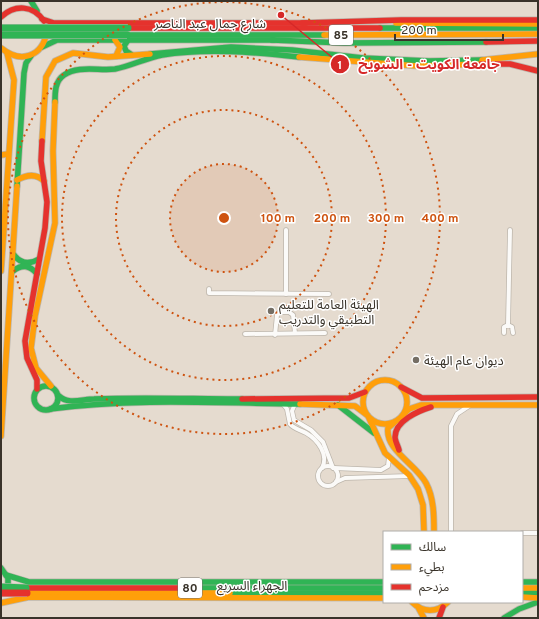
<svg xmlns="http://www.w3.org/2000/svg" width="539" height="619" font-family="Overpass,'Noto Sans Arabic',sans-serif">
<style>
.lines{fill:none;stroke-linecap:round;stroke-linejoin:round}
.street-casing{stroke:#bdb6ac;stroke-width:5.5}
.fast-casing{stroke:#bdb6ac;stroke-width:7}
.slow-casing{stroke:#bdb6ac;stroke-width:7}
.jam-casing{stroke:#bdb6ac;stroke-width:7}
.street{stroke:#fbfaf8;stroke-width:4}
.fast{stroke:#30b455;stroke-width:5.5}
.slow{stroke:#ff9f0a;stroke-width:5.5}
.jam{stroke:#e5322d;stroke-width:5.5}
.fast-bridge-casing{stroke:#bfbab4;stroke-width:8;stroke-linecap:butt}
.jam-bridge-casing{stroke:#bfbab4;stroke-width:8;stroke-linecap:butt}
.fast-bridge{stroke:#30b455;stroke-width:7}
.jam-bridge{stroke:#e5322d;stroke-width:7}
.ring{fill:none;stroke:#ce5310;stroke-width:2;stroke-dasharray:2 4}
.poi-dot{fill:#756e64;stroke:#fff;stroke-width:1.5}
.labels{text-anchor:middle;stroke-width:3;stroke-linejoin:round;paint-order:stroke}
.shield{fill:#fff;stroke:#74706a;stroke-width:1}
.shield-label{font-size:12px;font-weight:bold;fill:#39332a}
.street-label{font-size:13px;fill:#39332a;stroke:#fff}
.poi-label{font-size:13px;fill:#39332a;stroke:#fff;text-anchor:start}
.centre{fill:#ce5310;stroke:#fff;stroke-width:2}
.ring-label{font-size:12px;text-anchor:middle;font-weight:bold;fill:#ce5310;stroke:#fff;stroke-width:3;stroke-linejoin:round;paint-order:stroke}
.leader{fill:none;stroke:#d62828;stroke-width:1.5}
.callout-dot{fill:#d62828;stroke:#fff;stroke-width:1.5}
.mark-label{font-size:12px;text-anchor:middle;font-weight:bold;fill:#fff}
.callout-label{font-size:14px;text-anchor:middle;font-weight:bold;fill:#d62828;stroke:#fff;stroke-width:3;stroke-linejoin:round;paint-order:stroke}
</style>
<rect width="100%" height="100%" fill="#e5dbcf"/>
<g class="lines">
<defs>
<g id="street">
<polyline points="209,289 209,293 329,294"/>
<polyline points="286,294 286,230"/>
<polyline points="508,325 510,230"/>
<polyline points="504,333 504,327 508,325 512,327 513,333"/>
<polyline points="245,334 325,333"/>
<polyline points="275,335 277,315 280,312 289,312 293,315 295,333"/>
<path d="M283 404 287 409 290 424C294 429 301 430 306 433 318 440 329 455 322 468"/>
<polyline points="295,404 292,411 294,420 311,430 323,442 333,468"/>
<circle cx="328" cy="476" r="10"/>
<polyline points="334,468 381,470 388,466 389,457"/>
<polyline points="336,482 345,478 410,476"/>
<polyline points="451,532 451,426 457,414 469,406"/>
<polyline points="522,533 538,533"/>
</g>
<g id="fast">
<polyline points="31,1 37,11"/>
<polyline points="380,28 538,28"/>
<polyline points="127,35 324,35"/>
<polyline points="128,40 124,46 126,51 132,55"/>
<polyline points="272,40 344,43 486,42"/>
<polyline points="42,47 57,40 274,40"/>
<polyline points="150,54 231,47 292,50 363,58 429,61 482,60"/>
<path d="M55 102C55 92 55 81 64 75 78 65 99 71 115 69 131 66 146 58 162 55 206 48 254 52 299 57"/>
<polyline points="17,186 24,73 26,63 31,56"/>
<path d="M14 255C21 264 29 265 39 259"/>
<path d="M13 271C22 264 30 265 37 274"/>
<circle cx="46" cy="398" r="12"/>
<path d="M59 396C68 405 83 399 94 399 143 397 193 399 242 399"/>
<polyline points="338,405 374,433"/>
<path d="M50 409C132 398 217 403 300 404"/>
<polyline points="1,568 8,578 8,591"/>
<polyline points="6,575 29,582 384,582"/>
<polyline points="522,582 538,582"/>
<polyline points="185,588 384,588"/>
<polyline points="230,593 384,593"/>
<polyline points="522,593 538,593"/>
<polyline points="504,618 519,609 538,602"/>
</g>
<g id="slow">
<polyline points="396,23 538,24"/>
<polyline points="324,35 538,34"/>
<polyline points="115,40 120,47 116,56"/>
<path d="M1 48C21 64 42 57 47 32"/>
<polyline points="299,57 418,66 481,64"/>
<polyline points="482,60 538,54"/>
<polyline points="42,141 46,77 55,61 73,53 108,57 150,54"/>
<polyline points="1,155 8,154"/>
<path d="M17 180C26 175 36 173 44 181"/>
<polyline points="1,271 14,80 7,53"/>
<circle cx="385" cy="402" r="22"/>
<polyline points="51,386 36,368 31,348 35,316 55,223 53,151 55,102"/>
<polyline points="300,404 355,406 367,415"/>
<polyline points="403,415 409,409 421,405 538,405"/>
<polyline points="369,418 385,453 409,475 418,489 423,505 424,532"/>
<path d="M394 423 388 428C385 450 416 464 426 483 434 498 434 516 434 532"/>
<polyline points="1,436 17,186"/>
<polyline points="522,588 538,588"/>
<polyline points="27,593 230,593"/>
<polyline points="522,597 538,598"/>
<path d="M412 602C423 613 437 613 448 602"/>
<polyline points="1,603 29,597 384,598"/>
<polyline points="419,609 424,618"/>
</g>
<g id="jam">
<path d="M1 17C15 4 33 5 44 21"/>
<polyline points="42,19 54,23 306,23"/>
<polyline points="302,23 401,20 538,20"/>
<polyline points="128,28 380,28"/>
<polyline points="486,42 538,41"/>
<polyline points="481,64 510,64 538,71"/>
<polyline points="401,387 422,398 538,397"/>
<polyline points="37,389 37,380 27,358 25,341 45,228 47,202 41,161 42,141"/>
<polyline points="242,399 349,398 365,392"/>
<path d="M399 450C398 446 395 441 395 437 395 421 418 411 431 407"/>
<polyline points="26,588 185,588"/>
<polyline points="439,618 443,607"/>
</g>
</defs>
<use href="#street" class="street-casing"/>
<use href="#fast" class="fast-casing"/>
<use href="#slow" class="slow-casing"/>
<use href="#jam" class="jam-casing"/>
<use href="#street" class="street"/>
<use href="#fast" class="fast"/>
<use href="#slow" class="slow"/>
<use href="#jam" class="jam"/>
<defs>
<g id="fast-bridge">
<polyline points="1,28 128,28"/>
<polyline points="1,35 127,35"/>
<polyline points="1,587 26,588"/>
</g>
<polyline id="jam-bridge" points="1,593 27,593"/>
</defs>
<use href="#fast-bridge" class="fast-bridge-casing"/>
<use href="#jam-bridge" class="jam-bridge-casing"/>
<use href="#fast-bridge" class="fast-bridge"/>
<use href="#jam-bridge" class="jam-bridge"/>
</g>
<circle cx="224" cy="218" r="54" fill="#ce5310" fill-opacity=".12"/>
<g class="ring">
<circle cx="224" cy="218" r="54"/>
<circle cx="224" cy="218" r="108"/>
<circle cx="224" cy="218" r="162"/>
<circle cx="224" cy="218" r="216"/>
</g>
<g class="poi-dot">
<circle cx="271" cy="311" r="4"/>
<circle cx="416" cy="360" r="4"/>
</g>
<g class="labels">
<g class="shield">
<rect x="329" y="25" width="24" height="20" rx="3"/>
<rect x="178" y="578" width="24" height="20" rx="3"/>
</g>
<g class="shield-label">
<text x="341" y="39">85</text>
<text x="190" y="592">80</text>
</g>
<g class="street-label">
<text x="210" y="28">شارع جمال عبد الناصر</text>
<text x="252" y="590">الجهراء السريع</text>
</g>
<g class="poi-label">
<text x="279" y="309">الهيئة العامة للتعليم<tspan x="279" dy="15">التطبيقي والتدريب</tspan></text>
<text x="424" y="365">ديوان عام الهيئة</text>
</g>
</g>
<circle cx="224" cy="218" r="6" class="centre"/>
<g class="ring-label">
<text x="278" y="222">100 m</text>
<text x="332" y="222">200 m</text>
<text x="386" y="222">300 m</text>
<text x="440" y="222">400 m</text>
</g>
<path class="leader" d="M281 15L340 64"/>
<g class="callout-dot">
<circle cx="281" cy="15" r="4"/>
<circle cx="340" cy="64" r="10"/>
</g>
<g class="mark-label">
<text x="340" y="69">1</text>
</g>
<g class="callout-label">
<text x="429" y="69">جامعة الكويت - الشويخ</text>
</g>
<rect width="539" height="619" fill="none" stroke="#39332a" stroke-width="4"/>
<rect x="383" y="531" width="140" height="72" fill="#ffffff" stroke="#b0adaa"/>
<rect x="391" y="544" width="20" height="6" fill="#30b455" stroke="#b0adaa"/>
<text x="419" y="551" font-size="12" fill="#39332a">سالك</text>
<rect x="391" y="564" width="20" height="6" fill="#ff9f0a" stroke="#b0adaa"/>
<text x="419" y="571" font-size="12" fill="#39332a">بطيء</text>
<rect x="391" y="584" width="20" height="6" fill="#e5322d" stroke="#b0adaa"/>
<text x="419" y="591" font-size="12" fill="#39332a">مزدحم</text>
<path d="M395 34v6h108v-6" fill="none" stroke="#39332a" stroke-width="2"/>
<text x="401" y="34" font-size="12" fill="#39332a" stroke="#ffffff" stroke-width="3" paint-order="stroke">200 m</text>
</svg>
